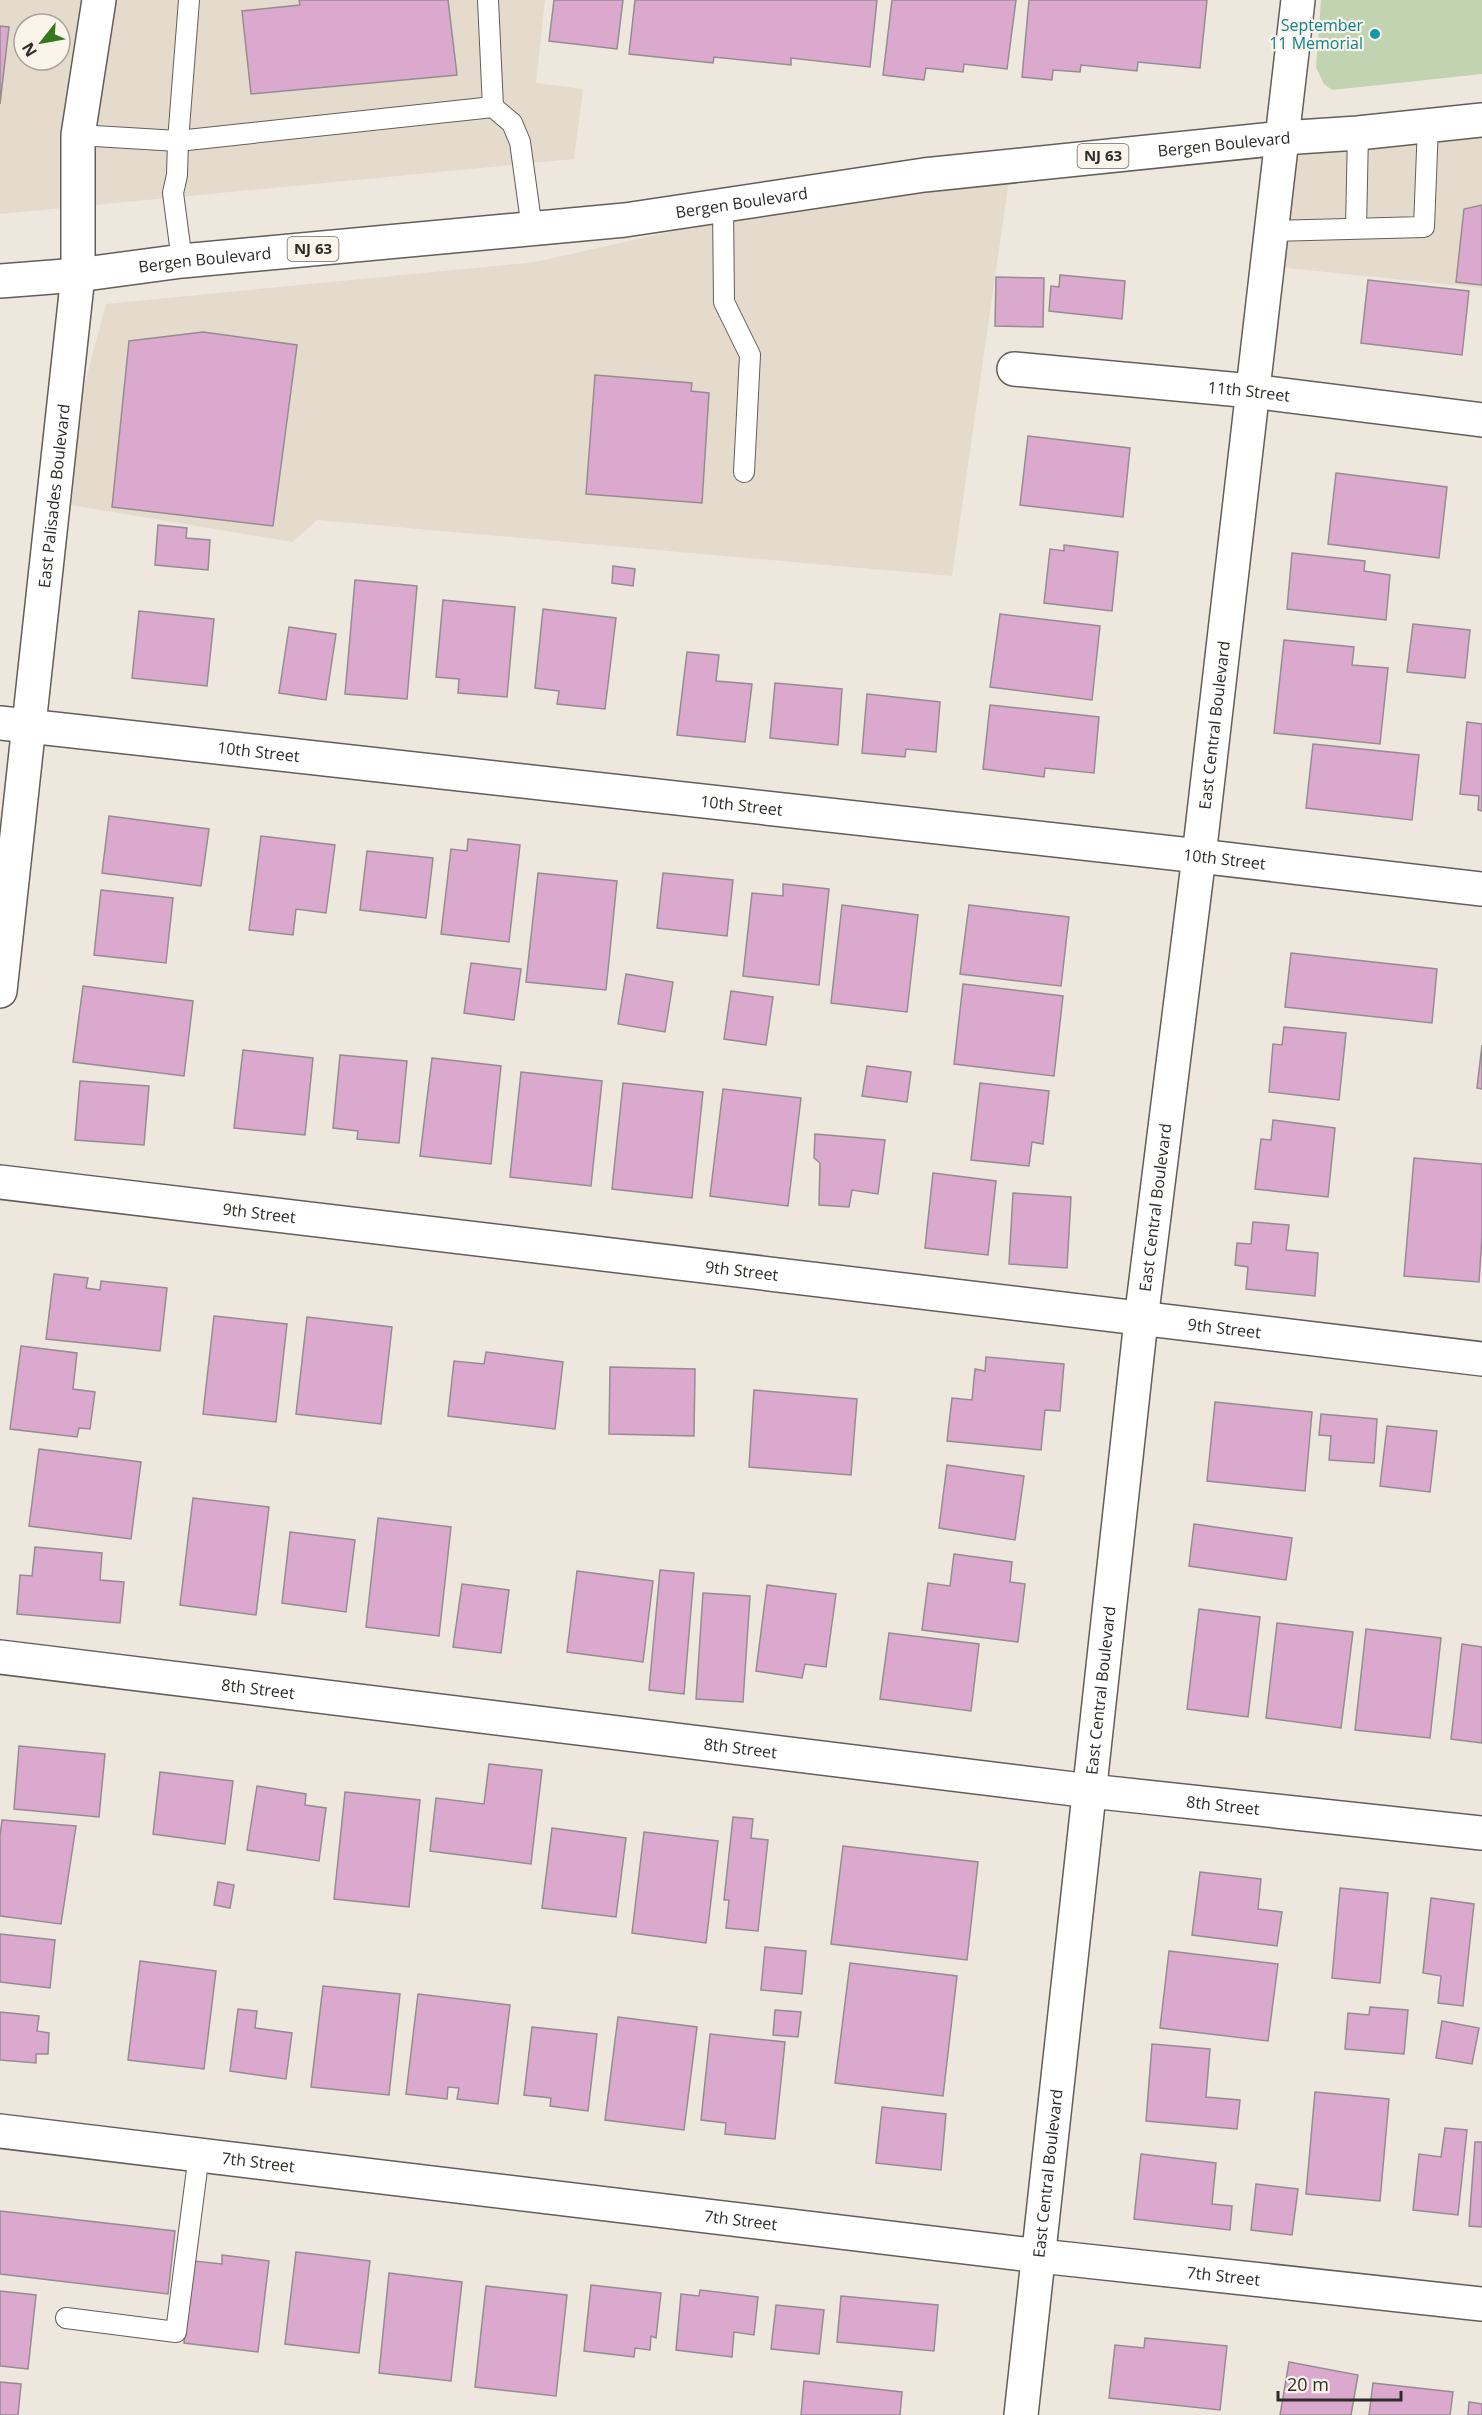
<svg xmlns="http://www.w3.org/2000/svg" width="1482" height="2415" font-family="'Open Sans',sans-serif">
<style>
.built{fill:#e5dbcc;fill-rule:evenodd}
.green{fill:#c2d3b1}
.building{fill:#dca9ce;stroke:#958c92;stroke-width:1.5}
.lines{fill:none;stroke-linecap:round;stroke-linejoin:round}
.lane-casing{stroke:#635e56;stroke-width:22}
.street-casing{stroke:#635e56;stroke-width:36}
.secondary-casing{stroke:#635e56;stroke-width:36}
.primary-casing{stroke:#635e56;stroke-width:36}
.lane{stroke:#fff;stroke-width:20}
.street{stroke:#fff;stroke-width:33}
.secondary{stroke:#fff;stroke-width:33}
.primary{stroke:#fff;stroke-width:33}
.culture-dot{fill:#0f9aa8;stroke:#faf4eb;stroke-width:2}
.labels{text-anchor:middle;stroke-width:4.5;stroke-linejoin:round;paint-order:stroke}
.shield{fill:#faf4eb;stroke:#6b6862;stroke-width:1.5}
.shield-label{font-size:15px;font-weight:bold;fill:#2e2c28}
.culture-label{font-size:16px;fill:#0d838f;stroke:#faf4eb;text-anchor:end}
.street-label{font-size:16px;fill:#2e2c28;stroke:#faf4eb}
</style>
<rect width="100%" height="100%" fill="#ede7de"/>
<g class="built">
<path d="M0 0H545L536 83 583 89 574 159 0 214ZM24 24H60V60H24Z"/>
<polygon points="1482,120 1482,288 1267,266 1282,138"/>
<polygon points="1011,166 952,576 317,520 293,542 53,502 106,304 535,262 924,175"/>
</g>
<polygon class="green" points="1321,0 1482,0 1482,74 1332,90 1324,84 1316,67"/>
<g class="building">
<polygon points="299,0 448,0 457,75 251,94 242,11 300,5"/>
<polygon points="554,0 623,0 617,49 549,41"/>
<polygon points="635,0 877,0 870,67 791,58 791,65 714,57 713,63 629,54"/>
<polygon points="892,0 1016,0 1007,69 964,64 963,72 926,68 924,80 883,75"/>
<polygon points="1029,0 1207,0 1200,68 1138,62 1137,71 1081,65 1080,72 1053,70 1052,80 1022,77"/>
<polygon points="0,26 9,27 0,104"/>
<polygon points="1482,205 1482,285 1456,282 1464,209"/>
<polygon points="1060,275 1125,281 1122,319 1049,311 1051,286 1059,287"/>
<polygon points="996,277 1044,278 1043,327 995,326"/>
<polygon points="1368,280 1469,291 1462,355 1361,343"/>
<polygon points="203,332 297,345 273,526 112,507 129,341"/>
<polygon points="595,375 692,383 691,391 709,393 702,503 586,494"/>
<polygon points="1028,436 1130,448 1123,517 1020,505"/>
<polygon points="1336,473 1447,487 1439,558 1328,544"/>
<polygon points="158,525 187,528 186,538 210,540 208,570 155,565"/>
<polygon points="1064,545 1118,552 1112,611 1044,603 1050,549 1064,551"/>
<polygon points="1292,553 1365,561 1364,571 1390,575 1386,620 1287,609"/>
<polygon points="613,566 635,569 633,586 612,583"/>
<polygon points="355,580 417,586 407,699 345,694"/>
<polygon points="443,600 515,607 507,697 458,693 459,679 436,677"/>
<polygon points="543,609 616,618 605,709 557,704 559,691 535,688"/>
<polygon points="139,611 214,619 207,686 132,678"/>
<polygon points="1000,614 1100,626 1092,700 990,687"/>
<polygon points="1413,624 1470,630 1465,678 1407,672"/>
<polygon points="289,627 336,634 326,700 279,693"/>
<polygon points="1284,640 1354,647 1352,665 1388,668 1380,744 1274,733"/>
<polygon points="687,652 719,655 716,681 752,684 745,742 677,735"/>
<polygon points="775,683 842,689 838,745 770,738"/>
<polygon points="867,694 940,702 936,752 906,749 905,757 862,753"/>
<polygon points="990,705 1099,717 1094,773 1045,768 1044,777 983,769"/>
<polygon points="1467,722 1482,724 1482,811 1478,810 1479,796 1460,794"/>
<polygon points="1313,744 1419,755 1412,820 1306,808"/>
<polygon points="109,816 209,829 201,886 102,873"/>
<polygon points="261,836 335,845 326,913 296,909 293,935 249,930"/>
<polygon points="468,839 520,845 509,942 441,934 451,849 467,851"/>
<polygon points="367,851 433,858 426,918 360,910"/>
<polygon points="538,873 617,881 606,990 526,982"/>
<polygon points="663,873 733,880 727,936 657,928"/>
<polygon points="783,884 829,889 819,985 743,976 752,893 783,896"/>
<polygon points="101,890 173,898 166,963 94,955"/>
<polygon points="842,905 918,915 907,1012 831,1003"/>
<polygon points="969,905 1069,917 1061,986 960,974"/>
<polygon points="1291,953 1437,969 1432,1023 1285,1007"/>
<polygon points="471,963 521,969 514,1020 464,1013"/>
<polygon points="626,974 673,982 665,1032 618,1024"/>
<polygon points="963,984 1063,996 1054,1076 954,1064"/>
<polygon points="83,986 193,1001 184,1076 73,1062"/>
<polygon points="731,991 773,997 766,1045 724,1039"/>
<polygon points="1284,1027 1346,1033 1339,1100 1269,1092 1273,1044 1282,1045"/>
<polygon points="1482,1045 1482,1089 1477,1088"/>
<polygon points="243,1050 313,1058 305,1135 234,1128"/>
<polygon points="340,1055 407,1061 399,1143 357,1139 358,1131 333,1128"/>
<polygon points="432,1058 501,1066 491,1164 420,1156"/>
<polygon points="867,1066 911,1072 907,1102 862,1096"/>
<polygon points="521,1072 602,1081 591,1186 510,1177"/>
<polygon points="80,1081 149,1086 144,1145 75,1140"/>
<polygon points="623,1083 703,1092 692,1198 612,1189"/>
<polygon points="980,1083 1049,1091 1043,1144 1032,1142 1029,1166 971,1160"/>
<polygon points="723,1089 801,1098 788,1206 710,1196"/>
<polygon points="1273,1120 1335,1128 1328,1197 1255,1189 1261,1139 1271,1140"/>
<polygon points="815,1134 885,1140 878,1194 852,1190 849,1207 819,1205 820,1163 814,1158"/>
<polygon points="1414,1158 1482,1164 1482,1237 1479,1282 1404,1276"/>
<polygon points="933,1173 996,1181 988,1255 925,1248"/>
<polygon points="1013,1193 1071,1197 1067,1268 1009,1264"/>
<polygon points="1253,1222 1289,1225 1286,1250 1318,1253 1315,1296 1246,1289 1248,1267 1235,1265 1237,1243 1251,1244"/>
<polygon points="54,1274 88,1278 86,1288 100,1290 101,1281 167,1288 160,1351 46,1339"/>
<polygon points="214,1316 287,1324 276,1422 203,1414"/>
<polygon points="307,1317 392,1327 381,1424 296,1414"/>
<polygon points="21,1346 77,1353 73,1389 95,1392 90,1429 79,1428 77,1437 10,1429"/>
<polygon points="486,1352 563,1362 555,1429 448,1416 454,1361 484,1364"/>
<polygon points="986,1357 1064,1364 1060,1411 1045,1410 1041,1450 947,1441 952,1398 972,1400 975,1369 985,1371"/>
<polygon points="610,1367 695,1369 694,1436 609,1434"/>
<polygon points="754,1390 857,1399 851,1475 749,1467"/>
<polygon points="1215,1402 1312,1412 1305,1491 1207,1481"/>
<polygon points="1321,1414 1377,1419 1374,1463 1329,1460 1331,1436 1319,1435"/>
<polygon points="1387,1426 1437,1431 1430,1492 1380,1486"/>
<polygon points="39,1449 141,1462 131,1539 29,1526"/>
<polygon points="947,1465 1024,1476 1015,1540 939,1528"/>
<polygon points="193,1498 269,1507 256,1615 180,1605"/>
<polygon points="378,1518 451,1527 439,1636 366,1627"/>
<polygon points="1194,1524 1292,1538 1286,1580 1189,1566"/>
<polygon points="290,1532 355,1540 346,1612 282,1603"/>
<polygon points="35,1547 102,1553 100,1580 124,1582 120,1623 17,1614 20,1575 32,1576"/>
<polygon points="954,1554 1012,1562 1010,1582 1025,1584 1018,1642 922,1630 928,1583 950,1586"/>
<polygon points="660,1570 694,1573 684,1694 649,1690"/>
<polygon points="577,1571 653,1581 643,1662 567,1652"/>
<polygon points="462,1584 509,1590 501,1653 453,1647"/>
<polygon points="767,1585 836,1594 826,1667 805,1664 802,1678 756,1671"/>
<polygon points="703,1593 750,1596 743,1702 696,1699"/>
<polygon points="1199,1609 1260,1617 1248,1717 1187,1709"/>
<polygon points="1277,1623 1353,1632 1341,1728 1266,1718"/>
<polygon points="1366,1629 1441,1638 1430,1738 1355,1730"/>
<polygon points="889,1633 979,1644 971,1711 880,1699"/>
<polygon points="1462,1644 1482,1647 1482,1743 1451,1739"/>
<polygon points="19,1746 105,1754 99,1817 14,1809"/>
<polygon points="489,1764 542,1770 531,1864 430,1851 436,1798 484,1804"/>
<polygon points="160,1772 233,1781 225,1844 153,1834"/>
<polygon points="257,1786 306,1794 305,1805 326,1808 319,1861 247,1850"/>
<polygon points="345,1792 420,1800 409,1907 334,1899"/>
<polygon points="733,1817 753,1819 751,1838 768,1840 758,1931 726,1928 729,1900 724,1900"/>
<polygon points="2,1820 76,1826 61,1924 0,1916 0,1836"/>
<polygon points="552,1828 626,1838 616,1917 542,1908"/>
<polygon points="644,1832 718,1841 706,1943 632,1933"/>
<polygon points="843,1846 978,1862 967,1960 831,1944"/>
<polygon points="1200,1872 1261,1879 1258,1909 1282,1912 1277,1946 1192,1935"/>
<polygon points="218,1882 234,1885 230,1908 214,1905"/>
<polygon points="1340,1888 1388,1893 1380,1983 1332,1978"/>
<polygon points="1431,1898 1474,1904 1463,2006 1438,2003 1441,1976 1423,1973"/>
<polygon points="0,1934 55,1940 50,1988 0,1982"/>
<polygon points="765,1947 806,1951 802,1994 761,1990"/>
<polygon points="1169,1951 1278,1964 1268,2041 1160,2028"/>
<polygon points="140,1961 216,1971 204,2069 128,2060"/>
<polygon points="850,1963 957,1976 943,2096 835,2083"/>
<polygon points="323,1986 400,1994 389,2095 311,2087"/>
<polygon points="418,1994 510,2005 498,2104 457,2099 459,2088 448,2087 447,2099 406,2094"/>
<polygon points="1370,2007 1408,2010 1404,2054 1345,2049 1348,2013 1369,2015"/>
<polygon points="238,2009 257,2011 255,2028 292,2033 286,2079 230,2071"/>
<polygon points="775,2010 801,2012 798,2037 773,2035"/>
<polygon points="0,2012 39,2016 37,2031 49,2033 48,2054 36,2054 36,2063 0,2060"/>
<polygon points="618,2017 697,2027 684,2130 605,2120"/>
<polygon points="1442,2021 1479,2028 1472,2064 1436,2058"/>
<polygon points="532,2027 597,2034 588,2111 550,2106 551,2098 524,2095"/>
<polygon points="710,2034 785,2042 775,2139 725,2134 726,2123 701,2120"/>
<polygon points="1152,2044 1210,2049 1206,2097 1240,2100 1237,2129 1146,2121"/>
<polygon points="1315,2092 1389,2099 1380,2201 1306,2194"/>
<polygon points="882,2107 946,2114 941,2170 876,2163"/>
<polygon points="1445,2128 1467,2130 1458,2215 1413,2210 1419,2154 1441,2157"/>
<polygon points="1475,2142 1482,2142 1482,2227 1469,2226"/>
<polygon points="1141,2154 1216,2163 1212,2204 1232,2206 1230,2230 1134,2219"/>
<polygon points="1256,2184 1298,2189 1292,2235 1251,2230"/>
<polygon points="0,2211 175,2231 168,2294 0,2274"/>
<polygon points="296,2252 370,2261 359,2353 285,2344"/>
<polygon points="222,2255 269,2261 258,2352 184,2343 194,2261 222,2264"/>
<polygon points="389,2273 462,2282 451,2381 379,2373"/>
<polygon points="591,2285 661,2293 656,2338 651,2336 650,2350 635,2348 634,2357 584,2351"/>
<polygon points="486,2286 567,2295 556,2396 475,2387"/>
<polygon points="700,2290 758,2297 754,2335 734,2332 732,2357 676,2350 681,2294 699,2296"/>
<polygon points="0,2291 36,2295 28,2369 0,2366"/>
<polygon points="841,2296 938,2305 934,2351 837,2342"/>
<polygon points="776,2305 824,2310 819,2354 771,2349"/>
<polygon points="1145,2338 1227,2346 1220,2410 1109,2398 1115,2345 1144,2348"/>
<polygon points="1289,2362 1358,2375 1351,2415 1280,2415"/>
<polygon points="804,2381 902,2392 900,2415 801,2415"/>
<polygon points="0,2382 21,2384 18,2415 0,2415"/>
<polygon points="1373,2383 1453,2392 1450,2415 1369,2415"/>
<polygon points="1469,2402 1482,2404 1482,2415 1468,2415"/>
</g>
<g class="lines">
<defs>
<g id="lane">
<polyline points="488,0 493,107"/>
<polyline points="78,135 178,141 189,0"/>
<polyline points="723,205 724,302 750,355 744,472"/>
<polyline points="1356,228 1358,133"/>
<polyline points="1271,231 1424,227 1428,125"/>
<polyline points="182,261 173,193 177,175 178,141 493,107 512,123 520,142 532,229"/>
<polyline points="66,2318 176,2332 199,2154"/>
</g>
<g id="street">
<path id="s1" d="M1014 369 1252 391 1482 420"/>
<path id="s2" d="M0 723 1199 856 1482 889"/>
<path id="s3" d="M0 991 78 275V135L99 0"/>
<path id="s4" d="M0 1182 1482 1359"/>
<path id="s5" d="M0 1657 1090 1791 1482 1833"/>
<path id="s6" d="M0 2131 1040 2256 1482 2304"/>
</g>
<g id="secondary">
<path id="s7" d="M1021 2415 1141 1320 1199 856 1298 0"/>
</g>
<g id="primary">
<path id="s8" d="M0 281 78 275 182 261 625 220 924 175 1282 138 1358 133 1482 120"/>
</g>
</defs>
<use href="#lane" class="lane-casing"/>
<use href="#street" class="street-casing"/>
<use href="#secondary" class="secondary-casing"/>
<use href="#primary" class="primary-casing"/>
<use href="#lane" class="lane"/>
<use href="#street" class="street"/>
<use href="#secondary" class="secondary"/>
<use href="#primary" class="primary"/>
</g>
<circle class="culture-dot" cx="1375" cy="34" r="6"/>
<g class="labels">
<g class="shield">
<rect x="1077.5" y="144" width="51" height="24" rx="4.5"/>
<rect x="287.5" y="237" width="51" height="24" rx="4.5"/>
</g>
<g class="shield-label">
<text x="1103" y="161">NJ 63</text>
<text x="313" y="254">NJ 63</text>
</g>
<g class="culture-label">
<text x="1363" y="31">September<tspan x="1363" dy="18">11 Memorial</tspan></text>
</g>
<g class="street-label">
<text dy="6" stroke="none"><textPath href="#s8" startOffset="1232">Bergen Boulevard</textPath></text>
<text dy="6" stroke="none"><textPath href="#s8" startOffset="746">Bergen Boulevard</textPath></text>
<text dy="6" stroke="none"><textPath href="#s8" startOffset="206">Bergen Boulevard</textPath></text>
<text dy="6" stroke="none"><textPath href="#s1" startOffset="236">11th Street</textPath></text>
<text dy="6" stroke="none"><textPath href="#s3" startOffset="498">East Palisades Boulevard</textPath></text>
<text dy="6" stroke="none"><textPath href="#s7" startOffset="1701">East Central Boulevard</textPath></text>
<text dy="6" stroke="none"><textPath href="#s2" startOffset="260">10th Street</textPath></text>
<text dy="6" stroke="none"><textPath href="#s2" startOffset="746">10th Street</textPath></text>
<text dy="6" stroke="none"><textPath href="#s2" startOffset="1232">10th Street</textPath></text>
<text dy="6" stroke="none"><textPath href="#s7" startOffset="1215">East Central Boulevard</textPath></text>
<text dy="6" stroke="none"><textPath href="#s4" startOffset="261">9th Street</textPath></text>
<text dy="6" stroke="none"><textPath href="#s4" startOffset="747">9th Street</textPath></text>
<text dy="6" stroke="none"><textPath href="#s4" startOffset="1233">9th Street</textPath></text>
<text dy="6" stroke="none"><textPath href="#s5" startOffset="260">8th Street</textPath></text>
<text dy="6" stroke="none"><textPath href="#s7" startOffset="729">East Central Boulevard</textPath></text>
<text dy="6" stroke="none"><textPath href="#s5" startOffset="746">8th Street</textPath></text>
<text dy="6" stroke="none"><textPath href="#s5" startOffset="1232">8th Street</textPath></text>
<text dy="6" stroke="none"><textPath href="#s6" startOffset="260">7th Street</textPath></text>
<text dy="6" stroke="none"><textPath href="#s7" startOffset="243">East Central Boulevard</textPath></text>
<text dy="6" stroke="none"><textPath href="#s6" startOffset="746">7th Street</textPath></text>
<text dy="6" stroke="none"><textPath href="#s6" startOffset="1232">7th Street</textPath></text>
</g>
</g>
<g transform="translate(42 42) rotate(239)"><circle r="28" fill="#faf4eb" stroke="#a8a49d" stroke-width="1.5"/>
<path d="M0-4.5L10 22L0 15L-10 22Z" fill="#33791c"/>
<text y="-9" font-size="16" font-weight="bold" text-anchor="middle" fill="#2e2c28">N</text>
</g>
<path d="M1278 2391v9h123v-9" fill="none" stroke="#2e2c28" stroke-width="3"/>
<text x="1287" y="2391" font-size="18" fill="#2e2c28" stroke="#faf4eb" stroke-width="4.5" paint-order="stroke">20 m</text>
</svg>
